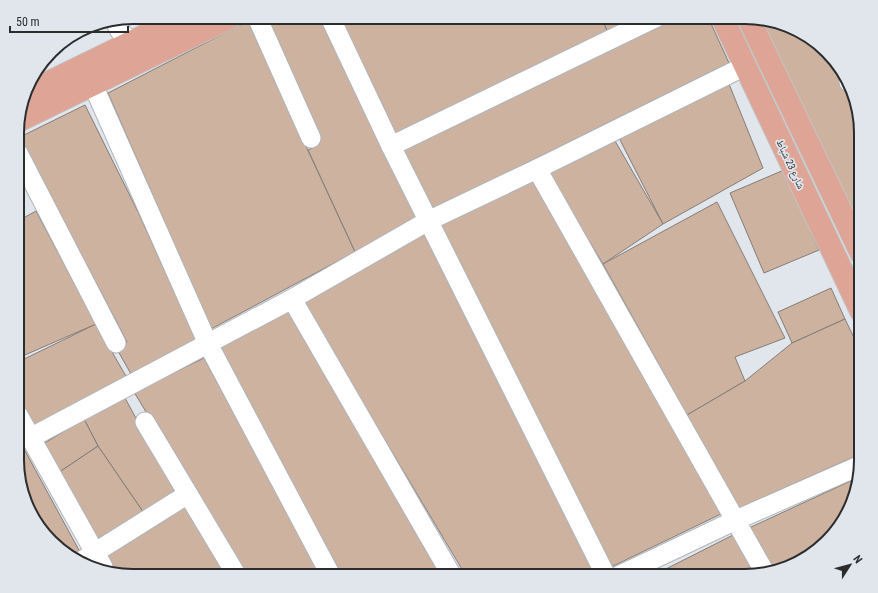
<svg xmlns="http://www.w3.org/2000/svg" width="878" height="593" font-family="'Roboto Condensed','Noto Naskh Arabic',sans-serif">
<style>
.building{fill:#cdb29f;stroke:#847d79}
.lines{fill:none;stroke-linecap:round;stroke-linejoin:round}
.minor-casing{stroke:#b0b5ba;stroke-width:21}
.major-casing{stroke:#c3c4c4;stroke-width:24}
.minor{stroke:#fff;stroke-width:19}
.major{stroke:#dea496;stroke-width:22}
.labels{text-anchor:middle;stroke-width:3.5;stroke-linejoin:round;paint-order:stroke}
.street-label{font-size:10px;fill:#2a2c2e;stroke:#e1e6ec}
.rim{fill:none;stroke:#2a2c2e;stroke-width:2}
</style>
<rect width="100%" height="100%" fill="#e1e6ec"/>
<g class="building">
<polygon points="260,17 320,17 416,217 355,252 308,150 318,145 257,18"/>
<polygon points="340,17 601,17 611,39 395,134"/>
<polygon points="601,17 646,17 611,39"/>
<polygon points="671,17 708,17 729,63 432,210 398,142"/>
<polygon points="756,19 815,41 834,64 856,108 861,126 861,230"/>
<polygon points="248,21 355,252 211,329 108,93"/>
<polygon points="729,84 763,168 663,224 618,136"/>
<polygon points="85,105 139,214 200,348 131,374 118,351 127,342 20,137"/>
<polygon points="615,141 663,224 603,264 548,173"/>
<polygon points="784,170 819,250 764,273 730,193"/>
<polygon points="18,177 23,186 18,188"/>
<polygon points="533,178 721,514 611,567 439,225"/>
<polygon points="717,202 785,338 735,357 745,381 687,415 603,264"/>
<polygon points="36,211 96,324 18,358 18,221"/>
<polygon points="432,228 597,576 466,576 303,303"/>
<polygon points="831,288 845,319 792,343 778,312"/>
<polygon points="292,308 441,576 338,576 218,347"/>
<polygon points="845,319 861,352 861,454 737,509 687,415 745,381 792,343"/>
<polygon points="96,324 127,378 34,427 18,397 18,362"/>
<polygon points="204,358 322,576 245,576 134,392"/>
<polygon points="125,398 176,492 148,519 98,446 84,419"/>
<polygon points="84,419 98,446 58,473 43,444"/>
<polygon points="18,438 80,552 73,556 63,552 33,518 18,475"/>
<polygon points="98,446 148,519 98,539 58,473"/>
<polygon points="857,478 837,530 797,564 772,570 749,528"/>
<polygon points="187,505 229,576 126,576 104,568 99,559"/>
<polygon points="735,534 755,574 745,576 652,576"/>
</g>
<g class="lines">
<defs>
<g id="minor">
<polyline points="257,17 311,138"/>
<polyline points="330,17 391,146 606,576"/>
<polyline points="115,21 120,31 131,43"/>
<polyline points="849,81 849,82"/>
<polyline points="93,85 208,344 331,576"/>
<polyline points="391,146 657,17"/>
<polyline points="18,153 116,343"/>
<polyline points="537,169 764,571"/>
<polyline points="292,299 452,576"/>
<polyline points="18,415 103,567"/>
<polyline points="145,422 237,576"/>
<polyline points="30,438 292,299 428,221 537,169 745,66"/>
<polyline points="83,560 188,494"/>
<polyline points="618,576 736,520 861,465"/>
</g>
<g id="major">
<polyline points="722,17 861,311"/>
<polyline points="748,17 861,253"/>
<polyline points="25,94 183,17"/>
<polyline points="18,121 231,17"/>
</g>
</defs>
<use href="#minor" class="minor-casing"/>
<use href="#major" class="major-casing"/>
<use href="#minor" class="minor"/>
<use href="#major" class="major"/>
</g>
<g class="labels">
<g class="street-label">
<text transform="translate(791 164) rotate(65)" y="4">شارع 23 شباط</text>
</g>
</g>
<path d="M0 0H878V593H0ZM133 24H745A109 109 0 0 1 854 133V460A109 109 0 0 1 745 569H133A109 109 0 0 1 24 460V133A109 109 0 0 1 133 24Z" fill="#e1e6ec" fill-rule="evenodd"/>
<path class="rim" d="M133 24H745A109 109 0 0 1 854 133V460A109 109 0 0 1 745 569H133A109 109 0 0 1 24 460V133A109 109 0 0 1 133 24Z"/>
<g transform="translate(850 565) rotate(54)" stroke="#e1e6ec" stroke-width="3" paint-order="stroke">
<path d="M0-3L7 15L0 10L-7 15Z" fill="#2a2c2e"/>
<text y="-6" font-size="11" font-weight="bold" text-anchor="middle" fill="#2a2c2e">N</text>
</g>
<path d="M10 26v6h118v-6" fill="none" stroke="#2a2c2e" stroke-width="2"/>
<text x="16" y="26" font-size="12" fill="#2a2c2e" stroke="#e1e6ec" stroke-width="3" paint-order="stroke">50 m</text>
</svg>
